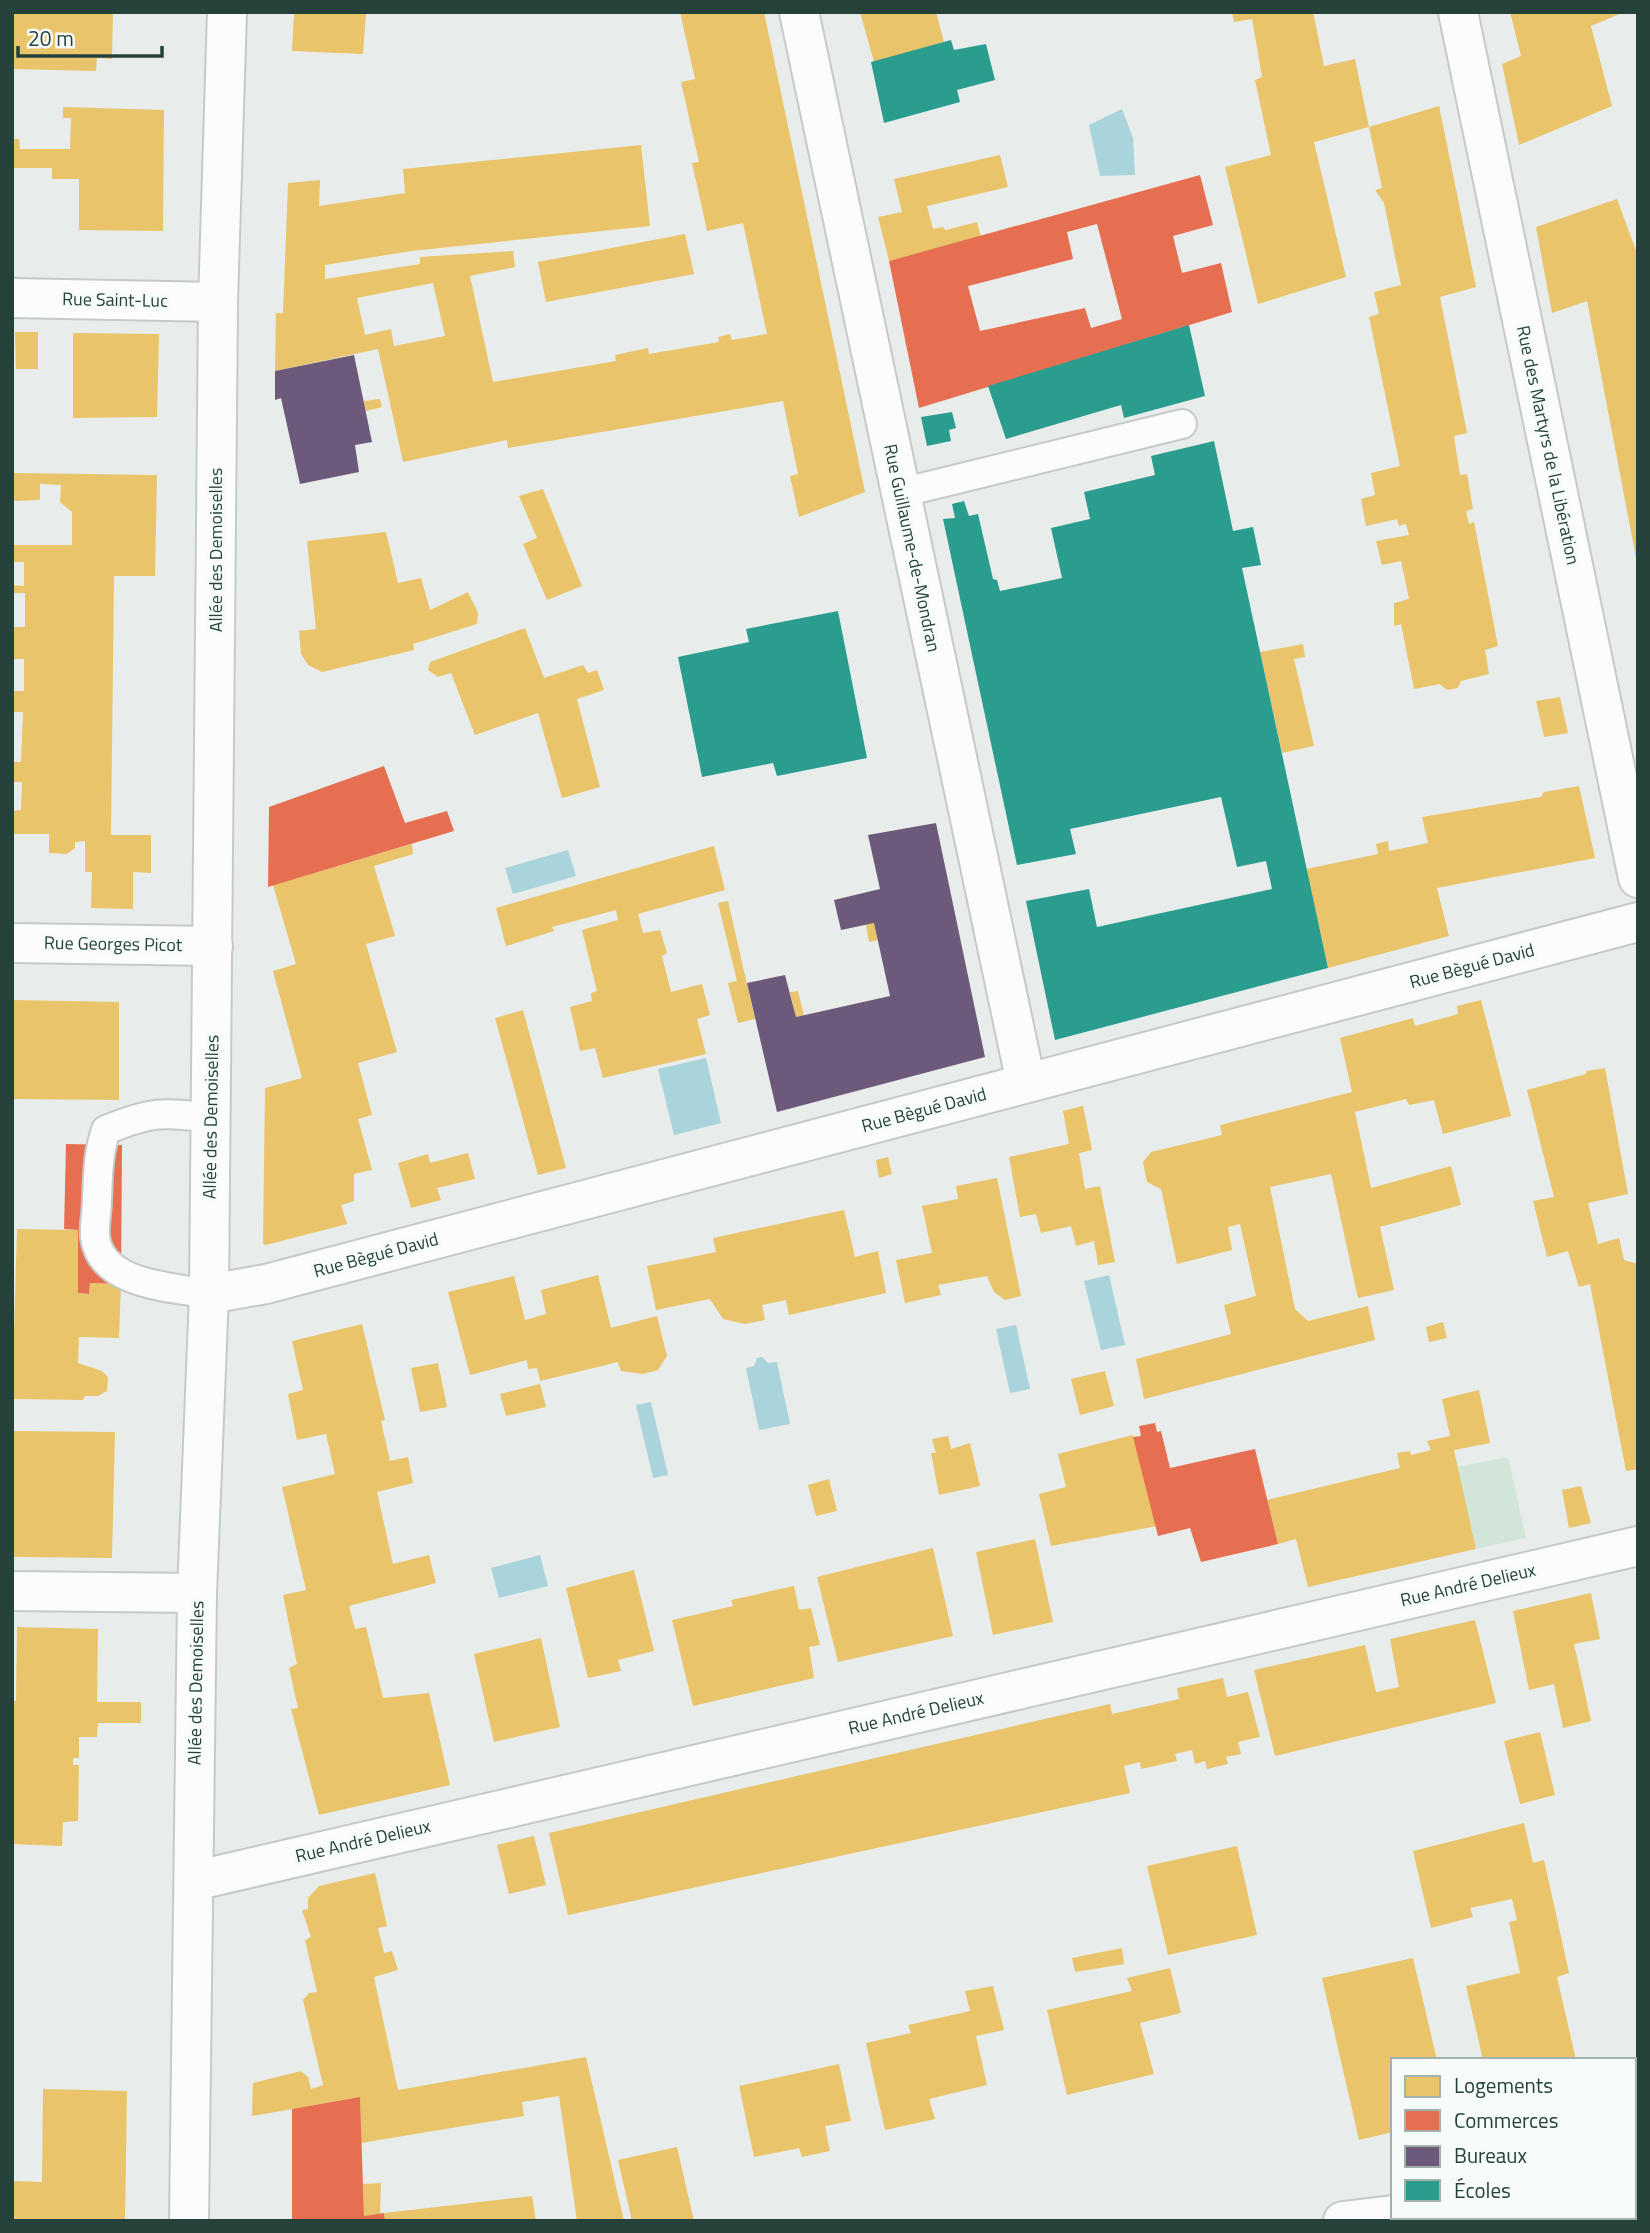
<svg xmlns="http://www.w3.org/2000/svg" width="1650" height="2233" font-family="'Titillium Web',sans-serif">
<style>
.green{fill:#d1e6d8}
.water{fill:#a9d4db}
.homes{fill:#e9c46a;fill-rule:evenodd}
.shops{fill:#e76f51;fill-rule:evenodd}
.offices{fill:#6d597a}
.schools{fill:#2a9d8f}
.lines{fill:none;stroke-linecap:round;stroke-linejoin:round}
.service-casing{stroke:#c5cac8;stroke-width:32}
.minor-casing{stroke:#c5cac8;stroke-width:42}
.secondary-casing{stroke:#c3cbc8;stroke-width:42}
.service{stroke:#fcfcfc;stroke-width:28}
.minor{stroke:#fcfcfc;stroke-width:38}
.secondary{stroke:#fcfcfc;stroke-width:38}
.labels{text-anchor:middle;stroke-width:7;stroke-linejoin:round;paint-order:stroke}
.street-label{font-size:18px;fill:#24423a;stroke:#f7fbf9}
</style>
<rect width="100%" height="100%" fill="#e8edeb"/>
<polygon class="green" points="1508,1457 1526,1538 1476,1549 1457,1467"/>
<g class="water">
<polygon points="1122,109 1133,138 1135,175 1100,176 1089,125"/>
<polygon points="568,850 576,876 513,894 505,868"/>
<polygon points="706,1058 721,1123 674,1135 658,1069"/>
<polygon points="1109,1275 1125,1345 1101,1350 1084,1281"/>
<polygon points="1016,1325 1030,1389 1010,1393 996,1329"/>
<polygon points="762,1357 768,1363 777,1362 790,1424 759,1430 746,1368 754,1366 757,1358"/>
<polygon points="651,1402 668,1475 653,1478 636,1405"/>
<polygon points="540,1555 548,1586 499,1598 491,1568"/>
</g>
<g class="homes">
<polygon points="12,12 113,12 112,59 97,58 96,71 12,69"/>
<polygon points="294,12 366,12 363,54 292,51"/>
<path d="M680 12H764L865 492 799 517 790 476 798 474 783 401 508 448 507 440 403 462 378 349 275 371 276 313H283L288 183 320 180 319 206 405 193 403 169 641 145 650 226 411 251 325 265V279L420 264V257L513 251 515 267 470 276 493 382 616 361 615 355 648 348 649 354 719 342 718 337 730 334 732 340 767 334 743 223 707 231 692 163 699 162 681 82 695 79ZM433 283 445 336 394 346 391 329 365 335 357 298Z"/>
<polygon points="860,12 936,12 944,42 874,62"/>
<polygon points="1232,12 1313,12 1324,66 1355,59 1369,127 1314,142 1346,277 1258,304 1225,167 1271,155 1255,80 1262,77 1252,19 1234,22"/>
<polygon points="1510,12 1624,12 1591,26 1612,106 1519,145 1502,64 1521,56"/>
<polygon points="1439,106 1476,287 1440,297 1467,433 1454,436 1460,475 1467,474 1473,509 1466,511 1469,524 1474,522 1498,646 1485,650 1489,674 1461,681 1458,688 1447,690 1440,684 1414,689 1401,624 1394,626 1394,603 1409,599 1401,561 1382,565 1376,541 1409,535 1406,524 1399,526 1397,519 1366,526 1361,499 1375,495 1371,473 1400,466 1369,317 1379,314 1374,292 1401,285 1384,203 1375,190 1382,188 1369,127"/>
<polygon points="63,107 164,110 163,231 79,230 79,179 52,179 52,168 12,168 12,139 19,139 20,149 70,149 71,118 63,118"/>
<polygon points="1000,155 1008,187 927,206 933,229 943,227 946,230 977,222 981,237 889,261 878,217 902,212 894,179"/>
<polygon points="1617,199 1638,256 1636,558 1587,301 1552,313 1536,227"/>
<polygon points="685,234 694,274 546,302 538,262"/>
<polygon points="15,332 38,332 38,369 16,369"/>
<polygon points="73,333 159,334 157,417 73,418"/>
<polygon points="380,399 382,407 366,411 363,401"/>
<polygon points="12,473 157,475 155,576 114,576 111,835 151,835 151,873 133,872 133,909 91,908 92,872 85,872 85,841 75,842 75,848 67,854 49,853 49,834 12,834 12,811 21,810 22,782 12,782 12,762 21,762 23,712 12,712 12,691 24,691 24,659 12,659 12,627 25,627 25,593 12,593 12,585 24,586 24,562 12,562 12,545 72,545 72,512 60,502 61,485 40,484 40,500 12,501"/>
<polygon points="543,489 582,586 547,600 523,544 537,538 519,496"/>
<polygon points="386,532 398,583 421,578 430,610 468,592 478,613 477,624 413,644 414,650 322,672 308,665 301,654 299,631 316,629 307,541"/>
<polygon points="525,628 544,678 583,665 588,673 597,670 604,690 577,699 600,787 562,798 538,713 475,735 451,673 438,677 428,670 430,662"/>
<polygon points="1303,644 1305,657 1294,659 1314,746 1282,753 1260,652"/>
<polygon points="1560,697 1568,733 1544,737 1536,701"/>
<polygon points="1579,786 1595,858 1437,888 1449,936 1328,968 1306,869 1378,854 1376,844 1388,841 1389,851 1428,843 1422,817 1541,797 1544,792"/>
<polygon points="412,844 413,854 374,866 395,936 366,944 397,1052 358,1063 372,1115 358,1119 372,1170 354,1174 354,1201 341,1205 347,1224 266,1245 263,1244 265,1088 302,1078 273,971 296,964 273,885"/>
<polygon points="714,846 725,890 638,914 643,933 660,930 667,953 662,956 671,992 702,984 710,1015 697,1019 706,1054 603,1078 595,1048 580,1051 570,1007 592,1001 591,993 597,991 582,930 618,920 616,910 552,927 554,931 506,946 496,908"/>
<polygon points="728,901 755,1019 738,1023 728,983 737,981 718,903"/>
<polygon points="874,923 878,940 869,942 866,924"/>
<polygon points="798,991 804,1015 796,1017 790,992"/>
<polygon points="12,1000 119,1002 119,1100 12,1099"/>
<polygon points="1481,1000 1511,1116 1443,1134 1434,1100 1409,1105 1406,1099 1355,1112 1371,1188 1451,1166 1461,1205 1380,1227 1394,1290 1358,1298 1331,1174 1270,1187 1295,1309 1308,1321 1368,1306 1375,1340 1144,1399 1136,1359 1231,1334 1224,1305 1256,1296 1240,1224 1228,1227 1232,1250 1177,1264 1161,1189 1147,1182 1143,1162 1151,1152 1222,1135 1220,1125 1352,1092 1340,1038 1413,1018 1415,1026 1458,1014 1457,1006"/>
<polygon points="523,1010 566,1168 538,1175 495,1018"/>
<polygon points="1605,1068 1628,1194 1588,1203 1598,1244 1619,1238 1624,1260 1638,1264 1638,1469 1626,1471 1590,1284 1579,1287 1568,1251 1547,1257 1533,1201 1554,1197 1527,1090 1586,1074 1586,1071"/>
<polygon points="1083,1106 1092,1150 1079,1153 1085,1189 1100,1186 1115,1262 1098,1265 1094,1241 1076,1246 1071,1226 1041,1233 1036,1214 1020,1217 1009,1157 1069,1144 1063,1111"/>
<polygon points="468,1153 475,1179 437,1188 441,1200 411,1208 398,1163 428,1154 430,1163"/>
<polygon points="888,1157 892,1174 879,1178 876,1160"/>
<polygon points="997,1178 1021,1296 1005,1300 994,1292 987,1276 938,1285 941,1295 905,1303 896,1260 932,1253 922,1206 958,1199 956,1186"/>
<polygon points="844,1210 855,1257 878,1251 886,1293 789,1315 786,1300 762,1305 765,1320 745,1324 723,1319 710,1299 656,1310 647,1266 716,1252 713,1238"/>
<polygon points="17,1229 78,1230 78,1293 89,1294 90,1283 121,1284 119,1338 79,1337 78,1363 102,1371 108,1377 107,1391 98,1396 85,1396 83,1400 12,1399"/>
<polygon points="598,1275 611,1328 657,1316 667,1356 658,1370 643,1374 621,1371 618,1362 540,1381 537,1368 528,1369 527,1360 470,1375 448,1292 514,1276 525,1320 546,1314 541,1290"/>
<polygon points="1443,1322 1447,1338 1429,1342 1426,1327"/>
<polygon points="362,1324 385,1420 381,1421 390,1461 408,1457 413,1483 377,1492 393,1564 429,1555 436,1583 349,1606 355,1629 366,1627 383,1698 429,1693 450,1785 319,1815 291,1709 298,1708 289,1668 297,1664 283,1595 306,1590 282,1487 335,1474 326,1434 297,1440 288,1394 303,1390 292,1341"/>
<polygon points="438,1363 447,1407 420,1412 411,1368"/>
<polygon points="1105,1371 1114,1406 1080,1415 1071,1379"/>
<polygon points="540,1384 546,1407 506,1416 500,1394"/>
<polygon points="1479,1390 1490,1443 1454,1450 1476,1549 1308,1587 1296,1539 1278,1544 1267,1500 1400,1468 1397,1453 1410,1451 1411,1455 1431,1450 1427,1441 1450,1436 1442,1399"/>
<polygon points="12,1431 115,1432 112,1558 12,1557"/>
<polygon points="1133,1435 1157,1526 1051,1546 1039,1494 1066,1487 1058,1454"/>
<polygon points="948,1436 951,1449 970,1443 980,1486 939,1495 931,1453 936,1453 932,1439"/>
<polygon points="829,1479 837,1511 816,1516 808,1485"/>
<polygon points="1581,1486 1591,1523 1569,1528 1562,1490"/>
<polygon points="1035,1539 1053,1622 993,1635 976,1552"/>
<polygon points="933,1548 953,1636 838,1662 817,1577"/>
<polygon points="634,1570 654,1651 618,1660 621,1671 588,1678 566,1588"/>
<polygon points="794,1586 799,1610 811,1608 820,1645 809,1647 814,1678 693,1706 672,1620 733,1606 731,1600"/>
<polygon points="1591,1593 1600,1639 1574,1644 1591,1721 1563,1728 1554,1684 1529,1690 1513,1611"/>
<polygon points="1475,1620 1496,1703 1275,1756 1254,1670 1365,1645 1376,1692 1399,1687 1390,1639"/>
<polygon points="17,1627 98,1629 97,1702 141,1702 141,1723 98,1723 97,1737 79,1737 79,1758 73,1758 73,1765 79,1765 78,1821 63,1822 62,1846 12,1844 12,1700 16,1701"/>
<polygon points="541,1638 560,1727 494,1742 474,1654"/>
<polygon points="1223,1678 1227,1697 1248,1692 1260,1737 1238,1742 1241,1754 1226,1757 1228,1764 1207,1769 1205,1761 1195,1764 1192,1750 1175,1754 1177,1761 1141,1769 1140,1762 1124,1766 1130,1793 568,1915 549,1833 1110,1704 1112,1714 1179,1699 1177,1688"/>
<polygon points="1540,1732 1555,1795 1520,1804 1504,1741"/>
<polygon points="1524,1823 1533,1863 1544,1860 1569,1973 1557,1977 1576,2060 1483,2060 1466,1986 1520,1973 1509,1922 1517,1920 1512,1899 1470,1908 1473,1917 1431,1928 1413,1851"/>
<polygon points="534,1836 546,1885 509,1894 497,1845"/>
<polygon points="1237,1846 1257,1935 1168,1955 1147,1866"/>
<polygon points="375,1873 387,1926 378,1928 384,1953 392,1951 398,1970 374,1977 398,2090 586,2057 624,2221 577,2221 559,2096 522,2102 524,2116 361,2143 360,2097 252,2116 253,2083 301,2071 308,2077 311,2089 323,2085 303,2000 309,1993 317,1992 305,1940 311,1937 302,1910 308,1909 308,1898 319,1886"/>
<polygon points="1122,1948 1124,1964 1075,1972 1072,1958"/>
<polygon points="1413,1958 1437,2060 1393,2060 1393,2132 1359,2140 1322,1978"/>
<polygon points="1170,1968 1181,2013 1140,2023 1154,2074 1067,2095 1047,2010 1132,1991 1127,1978"/>
<polygon points="993,1986 1004,2030 976,2036 987,2085 929,2099 935,2119 885,2130 866,2043 911,2033 908,2025 970,2011 965,1991"/>
<polygon points="839,2064 851,2121 825,2126 830,2151 802,2157 799,2148 754,2157 739,2086"/>
<polygon points="43,2089 127,2091 125,2221 12,2221 12,2181 42,2182"/>
<polygon points="677,2147 694,2221 632,2221 618,2160"/>
<polygon points="381,2183 380,2214 364,2216 363,2184"/>
<polygon points="532,2196 536,2221 385,2221 384,2213"/>
</g>
<g class="shops">
<path d="M1200 175 1213 225 1173 236 1182 273 1221 263 1232 312 919 408 889 261ZM1097 224 1122 319 1091 328 1085 308 980 331 968 286 1073 259 1067 232Z"/>
<polygon points="384,766 405,823 447,811 454,831 268,887 269,807"/>
<polygon points="66,1144 122,1145 121,1284 90,1283 89,1294 78,1293 78,1230 64,1229"/>
<polygon points="1155,1423 1157,1432 1161,1431 1170,1468 1255,1449 1278,1544 1201,1562 1190,1528 1158,1536 1133,1437 1141,1436 1139,1426"/>
<polygon points="360,2097 364,2216 384,2213 385,2221 292,2221 292,2109"/>
</g>
<g class="offices">
<polygon points="354,355 372,442 355,445 359,472 300,484 281,398 275,400 275,371"/>
<polygon points="936,823 985,1057 777,1112 747,983 785,975 796,1017 890,996 874,923 841,930 834,900 880,889 868,835"/>
</g>
<g class="schools">
<polygon points="951,40 954,50 986,44 995,80 957,90 960,102 884,123 871,62"/>
<polygon points="1189,325 1205,396 1124,418 1121,405 1006,439 988,386"/>
<polygon points="952,412 956,428 949,430 951,441 927,446 921,417"/>
<polygon points="1214,441 1233,531 1253,527 1261,565 1242,568 1328,968 1055,1040 1026,901 1089,889 1097,927 1272,889 1266,861 1237,867 1221,797 1070,829 1076,854 1017,865 943,519 955,518 952,504 964,501 969,516 978,514 993,579 997,580 1000,591 1062,578 1051,528 1090,519 1084,492 1155,475 1151,456"/>
<polygon points="838,611 867,758 777,776 773,763 702,777 678,657 749,642 746,629"/>
</g>
<g class="lines">
<defs>
<g id="service">
<polyline points="900,493 1182,424"/>
<path d="M209 1294C174 1287 101 1286 95 1237 94 1225 97 1212 97 1199 98 1175 98 1153 106 1130 152 1111 163 1112 211 1118"/>
</g>
<g id="minor">
<polyline points="799,12 1026,1083"/>
<polyline points="1458,12 1638,878"/>
<polyline points="12,298 218,302"/>
<polyline points="12,943 213,946"/>
<polyline points="209,1294 266,1284 1638,922"/>
<polyline points="12,1591 197,1593"/>
<polyline points="194,1881 1638,1546"/>
<polyline points="1634,2185 1638,2184"/>
<polyline points="1343,2221 1393,2215"/>
</g>
<polyline id="secondary" points="189,2221 197,1593 209,1294 218,302 227,12"/>
</defs>
<use href="#service" class="service-casing"/>
<use href="#minor" class="minor-casing"/>
<use href="#secondary" class="secondary-casing"/>
<use href="#service" class="service"/>
<use href="#minor" class="minor"/>
<use href="#secondary" class="secondary"/>
</g>
<g class="labels">
<g class="street-label">
<text transform="translate(115 300) rotate(1)" y="6">Rue Saint-Luc</text>
<text transform="translate(1548 445) rotate(78)" y="6">Rue des Martyrs de la Libération</text>
<text transform="translate(912 548) rotate(78)" y="6">Rue Guillaume-de-Mondran</text>
<text transform="translate(216 550) rotate(-90)" y="6">Allée des Demoiselles</text>
<text transform="translate(113 944) rotate(1)" y="6">Rue Georges Picot</text>
<text transform="translate(1472 966) rotate(-15)" y="6">Rue Bègué David</text>
<text transform="translate(924 1110) rotate(-15)" y="6">Rue Bègué David</text>
<text transform="translate(211 1117) rotate(-89)" y="6">Allée des Demoiselles</text>
<text transform="translate(376 1255) rotate(-15)" y="6">Rue Bègué David</text>
<text transform="translate(1468 1585) rotate(-13)" y="6">Rue André Delieux</text>
<text transform="translate(196 1683) rotate(-89)" y="6">Allée des Demoiselles</text>
<text transform="translate(916 1713) rotate(-13)" y="6">Rue André Delieux</text>
<text transform="translate(363 1841) rotate(-13)" y="6">Rue André Delieux</text>
</g>
</g>
<rect width="1650" height="2233" fill="none" stroke="#24423a" stroke-width="28"/>
<rect x="1391" y="2058" width="245" height="161" fill="#f7fbf9" stroke="#a3b1ad" stroke-width="2"/>
<rect x="1405" y="2076" width="35" height="21" fill="#e9c46a" stroke="#a3b1ad" stroke-width="2"/>
<text x="1454" y="2093" font-size="21" fill="#24423a">Logements</text>
<rect x="1405" y="2110" width="35" height="21" fill="#e76f51" stroke="#a3b1ad" stroke-width="2"/>
<text x="1454" y="2128" font-size="21" fill="#24423a">Commerces</text>
<rect x="1405" y="2146" width="35" height="21" fill="#6d597a" stroke="#a3b1ad" stroke-width="2"/>
<text x="1454" y="2163" font-size="21" fill="#24423a">Bureaux</text>
<rect x="1405" y="2180" width="35" height="21" fill="#2a9d8f" stroke="#a3b1ad" stroke-width="2"/>
<text x="1454" y="2198" font-size="21" fill="#24423a">Écoles</text>
<path d="M18 46v10h144v-10" fill="none" stroke="#24423a" stroke-width="3.5"/>
<text x="28" y="46" font-size="21" fill="#24423a" stroke="#f7fbf9" stroke-width="5" paint-order="stroke">20 m</text>
</svg>
